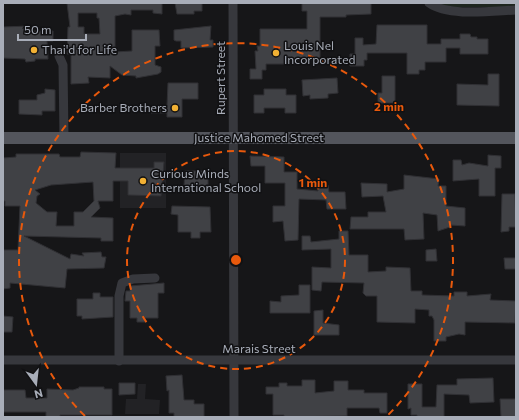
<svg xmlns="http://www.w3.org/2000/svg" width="519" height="420" font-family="Commissioner,sans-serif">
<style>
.built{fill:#222225}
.green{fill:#1e261f}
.building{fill:#404145;stroke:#303034;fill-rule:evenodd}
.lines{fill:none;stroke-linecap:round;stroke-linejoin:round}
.minor{stroke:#37383d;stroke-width:9}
.major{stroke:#53555c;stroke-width:12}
.ring{fill:none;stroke:#e8590c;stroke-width:2;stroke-dasharray:7 5}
.poi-dot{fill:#f2b134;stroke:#111113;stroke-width:1.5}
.labels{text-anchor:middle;stroke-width:3;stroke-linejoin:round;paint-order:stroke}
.poi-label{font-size:12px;fill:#a8adb8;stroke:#111113;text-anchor:start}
.street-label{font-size:12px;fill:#a8adb8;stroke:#111113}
.centre{fill:#e8590c;stroke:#111113;stroke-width:2}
.ring-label{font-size:12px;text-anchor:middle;font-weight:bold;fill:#e8590c;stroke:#111113;stroke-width:3;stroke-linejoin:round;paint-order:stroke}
</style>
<rect width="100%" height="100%" fill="#161618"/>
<g class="built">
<rect x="120" y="153" width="46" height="55"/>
<polygon points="138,384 146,384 145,399 160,400 159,414 125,414 126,399 137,399"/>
</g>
<polygon class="green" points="435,3 516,3 516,7 436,7"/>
<g class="building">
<path d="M67 3H162V14L153 13V10H131V15L125 14 115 16V52L132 51V30H159L160 46H155V65L161 67V72L158 74 136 78V76L122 75 110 66V78L88 77 89 83 71 84V54H67L68 27H70ZM78 13H97V18H99L100 34H84V27H78Z"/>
<polygon points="175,3 202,3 202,11 194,11 194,14 177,14"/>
<polygon points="302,3 371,3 371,14 346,15 346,17 320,17 320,60 296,60 296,64 266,64 266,70 262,70 262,79 250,79 250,69 256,69 255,51 258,51 257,46 260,46 260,29 307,29 307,11 302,11"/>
<polygon points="377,25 427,25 427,44 441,44 441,39 460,39 460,34 470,34 471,37 477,37 477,39 488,39 488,54 460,54 460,48 446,48 446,62 425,62 425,70 419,70 419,74 407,74 407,53 367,53 367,60 364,60 364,66 350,66 350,54 355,54 355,38 363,38 363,45 376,44"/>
<polygon points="29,26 29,31 53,31 53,41 47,41 48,59 35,59 35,61 26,62 25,59 3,58 3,27"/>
<polygon points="211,26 210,40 213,40 213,47 181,48 181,41 176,41 174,40 174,30"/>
<polygon points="488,74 499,74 499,106 457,105 457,84 488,85"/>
<polygon points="382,76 395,76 395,103 378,103 378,93 382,93"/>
<polygon points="337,78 338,93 328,94 328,98 310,99 310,95 303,96 302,80"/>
<polygon points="168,83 198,83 198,99 182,99 182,117 167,117 167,113 151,113 151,107 167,106"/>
<polygon points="45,89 55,90 55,111 42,111 42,115 19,114 19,100 37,100 37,95 45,93"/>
<polygon points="264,89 286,89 286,95 296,95 296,113 285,113 285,108 264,108 264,113 254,113 254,95 264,95"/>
<path d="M81 152 116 153 115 168H154V162H164L161 196 128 195V181H113V201H98L100 208 91 217 113 218V241H101V238L24 236 70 259 71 254 84 256 82 253 101 252 102 257H106L104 268 67 269 65 288 10 283V288L3 289V250H18L20 206H5V201H3V158L16 157V154H59L60 157H80ZM93 182 94 201 83 212H74V226H56L57 212H47L36 203 37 196 40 194 35 190 51 185Z"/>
<polygon points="488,155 501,156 501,168 495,168 495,196 479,196 479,179 453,181 453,160 461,160 462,165 469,163 488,166"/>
<polygon points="250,156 284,157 284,172 297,172 297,189 318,191 318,185 328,185 329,192 345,192 346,209 327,209 326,200 299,199 298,240 285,241 283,221 273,222 273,206 285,206 285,183 265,183 265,166 251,166"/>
<polygon points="185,171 204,171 204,178 208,178 208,186 184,186"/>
<polygon points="404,175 439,179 438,186 446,186 446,206 465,208 465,226 450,225 450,227 438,231 437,215 423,213 424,239 405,240 404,229 350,229 351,217 368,217 368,212 386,212 383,196 362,197 361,183 387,184 387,192 404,189"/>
<polygon points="502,194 515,194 516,227 509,227 509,231 501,232"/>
<polygon points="172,206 210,207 211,232 200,232 200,238 191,238 191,232 178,232 178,215 171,214"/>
<polygon points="339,231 348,231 349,255 368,255 368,272 386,271 386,267 410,268 411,291 422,291 422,295 454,296 454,292 467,292 467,296 491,294 490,300 516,301 515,323 465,322 465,335 459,334 446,337 446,341 434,341 434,320 432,316 429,316 429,310 415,309 415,323 377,322 377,296 366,296 363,293 364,283 322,282 321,291 312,290 312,267 331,268 331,249 302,250 302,236 310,236 311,242 339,239"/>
<polygon points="436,249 437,261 426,261 426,250"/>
<polygon points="504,258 516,258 516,269 505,269"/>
<polygon points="164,283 164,293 158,293 158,318 145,318 146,322 137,322 137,318 130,318 130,301 125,301 126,291 130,291 130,286"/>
<polygon points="299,285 310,285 310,313 270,313 270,301 281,302 281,296 299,295"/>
<polygon points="93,293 100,293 100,297 113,297 113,317 82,319 82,316 77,316 77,299 93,299"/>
<polygon points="323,310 323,323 339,325 339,335 314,335 314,311"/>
<polygon points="3,316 13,317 12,332 3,332"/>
<polygon points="182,375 184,400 194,400 194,404 204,404 204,417 174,417 174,413 169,413 169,390 167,391 166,376"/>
<polygon points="493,378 494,402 470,403 469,395 444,394 444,417 417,417 417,415 411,415 411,408 408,409 408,384 422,384 422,407 436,407 437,385 457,385 457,379"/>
<polygon points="302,380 315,380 315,393 334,391 334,381 348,381 348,390 364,390 364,393 387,393 387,413 380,413 379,408 347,408 347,416 284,417 284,415 273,415 273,394 266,394 266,387 279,387 279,383 287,383 287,386 302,386"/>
<polygon points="119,383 135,383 135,394 119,395"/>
<polygon points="79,387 104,387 104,389 112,389 112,415 60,415 60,417 46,417 46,412 3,412 3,390 25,390 26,398 47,398 47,389 73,390 79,388"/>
<polygon points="500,399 516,399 516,417 501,417"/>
</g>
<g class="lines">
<g class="minor">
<polyline points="233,3 234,417"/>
<path d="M429 3C448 17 492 11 516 10"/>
<polyline points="59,56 63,65 64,138"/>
<polyline points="3,360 516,360"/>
<polyline points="119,361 119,296 122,283 133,279 155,278"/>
</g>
<polyline class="major" points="3,138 516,138"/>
</g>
<g class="ring">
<circle cx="236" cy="260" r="109"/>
<path d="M85 416A217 217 0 1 1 387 416"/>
</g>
<g class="poi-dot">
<circle cx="34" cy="50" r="4"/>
<circle cx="276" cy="53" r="4"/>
<circle cx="175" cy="108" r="4"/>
<circle cx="143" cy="181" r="4"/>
</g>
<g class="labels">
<g class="poi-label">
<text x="284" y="50">Louis Nel<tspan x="284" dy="14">Incorporated</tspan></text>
<text x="42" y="54">Thai'd for Life</text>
<text x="167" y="112" text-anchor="end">Barber Brothers</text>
<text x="151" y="178">Curious Minds<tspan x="151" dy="14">International School</tspan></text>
</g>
<g class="street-label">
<text transform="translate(221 78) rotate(-90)" y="4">Rupert Street</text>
<text x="259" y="142">Justice Mahomed Street</text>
<text x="259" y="353">Marais Street</text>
</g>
</g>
<circle cx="236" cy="260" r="6" class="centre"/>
<g class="ring-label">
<text x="389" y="111">2 min</text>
<text x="313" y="187">1 min</text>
</g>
<rect width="519" height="420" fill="none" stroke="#a8adb8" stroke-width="8"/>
<g transform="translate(36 384) rotate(165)" stroke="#111113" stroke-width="3" paint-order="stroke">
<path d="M0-3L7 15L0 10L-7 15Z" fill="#a8adb8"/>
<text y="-6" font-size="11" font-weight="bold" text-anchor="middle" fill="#a8adb8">N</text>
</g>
<path d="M18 34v6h68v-6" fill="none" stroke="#a8adb8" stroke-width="2"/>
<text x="24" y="34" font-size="12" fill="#a8adb8" stroke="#111113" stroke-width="3" paint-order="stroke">50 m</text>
</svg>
